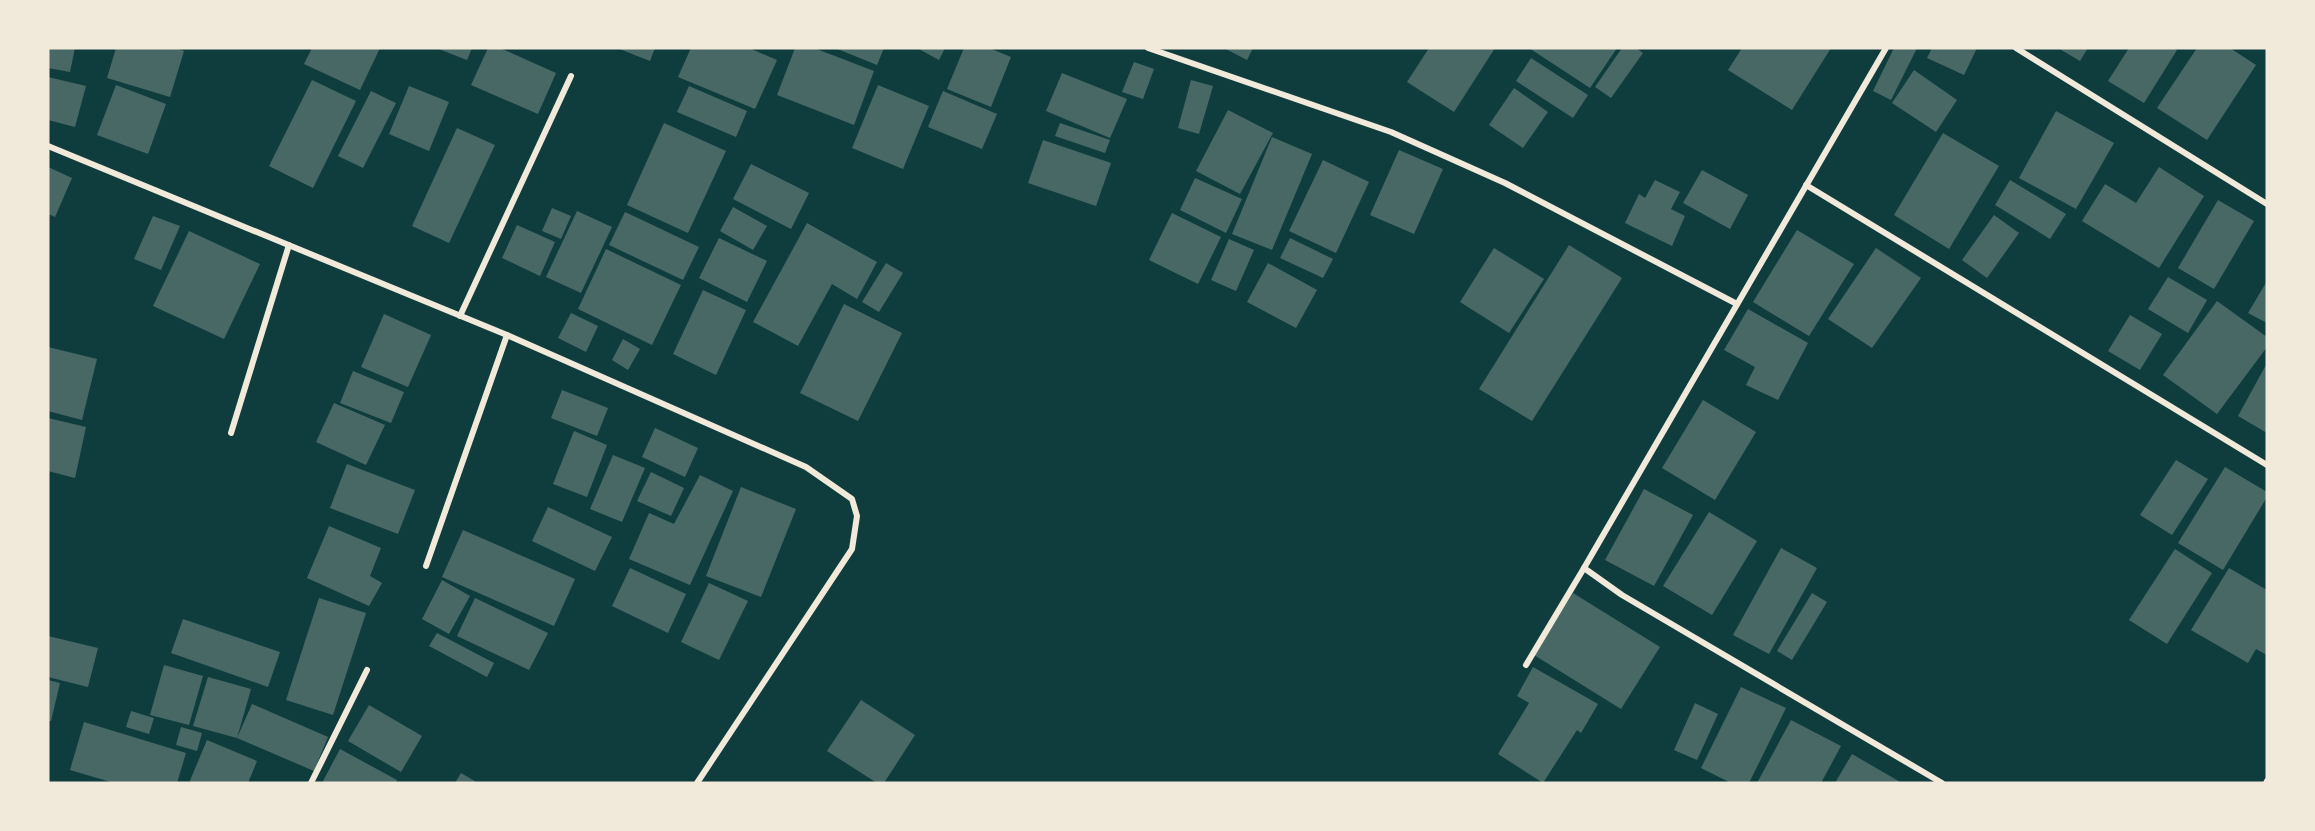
<svg xmlns="http://www.w3.org/2000/svg" width="2315" height="831" font-family="Ubuntu,sans-serif">
<style>
.building{fill:#486865}
.lines{fill:none;stroke-linecap:round;stroke-linejoin:round}
.minor{stroke:#f1e9da;stroke-width:6}
</style>
<rect width="100%" height="100%" fill="#0f3d3e"/>
<g class="building">
<polygon points="48,48 75,48 70,72 48,68"/>
<polygon points="116,48 176,48 184,51 170,97 107,78"/>
<polygon points="312,48 380,48 360,90 304,64"/>
<polygon points="436,48 472,48 467,60"/>
<polygon points="488,48 500,48 556,73 538,114 471,85"/>
<polygon points="617,48 655,48 650,61"/>
<polygon points="691,48 749,48 777,60 755,109 678,77"/>
<polygon points="795,48 814,48 874,71 854,125 777,95"/>
<polygon points="835,48 884,48 877,65"/>
<polygon points="917,48 945,48 939,60"/>
<polygon points="964,48 989,48 1011,57 991,107 947,89"/>
<polygon points="1224,48 1253,48 1247,60"/>
<polygon points="1429,48 1495,48 1454,112 1407,82"/>
<polygon points="1529,48 1617,48 1590,88"/>
<polygon points="1622,48 1636,48 1643,53 1611,98 1595,87"/>
<polygon points="1742,48 1831,48 1792,110 1728,70"/>
<polygon points="1894,48 1917,48 1891,100 1873,91"/>
<polygon points="1932,48 1977,48 1964,75 1927,58"/>
<polygon points="2058,48 2088,48 2080,61"/>
<polygon points="2129,48 2173,48 2177,50 2144,103 2108,81"/>
<polygon points="2197,48 2230,48 2256,65 2207,140 2157,108"/>
<polygon points="1531,58 1588,95 1573,118 1516,81"/>
<polygon points="1134,62 1154,69 1143,99 1122,92"/>
<polygon points="1914,70 1957,100 1936,132 1892,103"/>
<polygon points="1062,73 1127,99 1110,138 1046,111"/>
<polygon points="48,77 86,86 75,127 48,120"/>
<polygon points="312,80 356,101 313,188 269,166"/>
<polygon points="1191,80 1213,86 1199,134 1178,128"/>
<polygon points="116,85 166,104 148,154 97,135"/>
<polygon points="878,85 929,106 903,169 852,148"/>
<polygon points="409,86 449,102 429,151 389,134"/>
<polygon points="689,86 747,111 736,137 677,112"/>
<polygon points="1514,88 1548,112 1523,148 1489,125"/>
<polygon points="371,91 396,103 363,168 338,156"/>
<polygon points="943,91 997,114 982,149 928,127"/>
<polygon points="1228,110 1273,133 1240,194 1196,171"/>
<polygon points="2056,111 2114,143 2076,209 2019,178"/>
<polygon points="664,123 726,151 688,233 627,205"/>
<polygon points="1060,123 1110,140 1105,153 1055,136"/>
<polygon points="457,128 495,145 449,243 412,226"/>
<polygon points="1943,133 1999,166 1949,249 1894,215"/>
<polygon points="1272,137 1312,154 1272,250 1232,234"/>
<polygon points="1043,140 1111,163 1096,206 1028,183"/>
<polygon points="1399,150 1443,169 1414,234 1370,215"/>
<polygon points="1323,160 1369,182 1336,253 1289,231"/>
<polygon points="751,164 809,193 791,229 733,199"/>
<polygon points="48,167 72,178 55,217 48,214"/>
<polygon points="2159,167 2204,196 2159,268 2082,221 2105,184 2136,203"/>
<polygon points="1702,170 1748,195 1730,229 1683,203"/>
<polygon points="1195,178 1242,199 1226,233 1180,210"/>
<polygon points="1655,180 1680,192 1671,209 1685,216 1672,246 1625,223 1639,194 1645,198"/>
<polygon points="2010,180 2066,214 2050,239 1995,205"/>
<polygon points="2218,200 2254,221 2214,289 2178,268"/>
<polygon points="733,207 767,226 753,250 720,231"/>
<polygon points="552,208 571,216 561,239 542,231"/>
<polygon points="577,211 612,227 581,293 546,277"/>
<polygon points="625,212 699,247 683,280 609,245"/>
<polygon points="1172,213 1221,237 1198,284 1149,260"/>
<polygon points="1994,215 2019,233 1987,278 1962,260"/>
<polygon points="153,216 180,226 161,270 134,259"/>
<polygon points="807,223 877,262 857,299 832,284 798,346 753,322"/>
<polygon points="517,225 555,242 540,276 502,258"/>
<polygon points="1797,230 1854,264 1809,336 1753,302"/>
<polygon points="189,231 260,264 224,339 153,306"/>
<polygon points="719,238 767,261 747,302 699,278"/>
<polygon points="1290,238 1333,259 1323,278 1280,258"/>
<polygon points="1229,239 1254,250 1236,291 1211,280"/>
<polygon points="1569,245 1622,278 1532,421 1479,389"/>
<polygon points="1494,248 1544,279 1509,333 1460,302"/>
<polygon points="1876,248 1921,278 1872,348 1828,319"/>
<polygon points="606,249 681,285 652,345 578,309"/>
<polygon points="886,263 903,273 879,312 862,302"/>
<polygon points="1268,263 1317,290 1296,328 1247,302"/>
<polygon points="2168,277 2207,300 2188,333 2148,309"/>
<polygon points="2267,281 2267,323 2248,313"/>
<polygon points="703,290 746,310 716,375 673,354"/>
<polygon points="2217,301 2267,337 2267,347 2217,414 2163,375"/>
<polygon points="844,304 902,333 858,421 800,393"/>
<polygon points="1748,309 1808,343 1778,400 1746,385 1755,367 1724,350"/>
<polygon points="571,313 598,326 586,352 558,338"/>
<polygon points="384,314 431,335 408,387 361,367"/>
<polygon points="2130,315 2162,334 2140,370 2108,351"/>
<polygon points="623,339 640,349 628,370 612,360"/>
<polygon points="48,347 97,359 82,420 48,411"/>
<polygon points="2267,363 2267,433 2238,416"/>
<polygon points="353,371 404,392 391,423 340,403"/>
<polygon points="562,390 608,408 597,436 551,418"/>
<polygon points="1703,400 1756,432 1715,500 1662,468"/>
<polygon points="334,403 385,425 366,465 316,442"/>
<polygon points="48,418 86,427 75,478 48,471"/>
<polygon points="655,428 698,448 685,477 642,457"/>
<polygon points="574,431 607,445 587,497 553,484"/>
<polygon points="613,455 645,468 622,522 590,509"/>
<polygon points="2176,460 2208,479 2172,535 2140,515"/>
<polygon points="347,464 415,490 398,534 330,508"/>
<polygon points="2225,467 2267,492 2267,497 2223,570 2178,543"/>
<polygon points="651,472 684,488 671,516 637,501"/>
<polygon points="700,475 733,491 690,585 629,559 649,513 674,524"/>
<polygon points="741,487 796,509 761,597 706,576"/>
<polygon points="1644,489 1693,515 1654,586 1605,560"/>
<polygon points="548,507 612,537 595,571 532,541"/>
<polygon points="1709,512 1757,541 1712,615 1663,586"/>
<polygon points="329,526 381,548 370,576 382,583 369,606 307,578"/>
<polygon points="463,530 575,579 554,626 442,577"/>
<polygon points="1781,548 1817,568 1769,654 1733,635"/>
<polygon points="2175,549 2212,573 2167,644 2129,620"/>
<polygon points="630,568 686,594 668,633 612,606"/>
<polygon points="2229,568 2267,590 2267,655 2256,649 2248,663 2191,630"/>
<polygon points="442,580 470,596 449,634 422,619"/>
<polygon points="709,583 748,601 719,660 681,642"/>
<polygon points="1573,593 1660,647 1621,709 1534,655"/>
<polygon points="1812,593 1827,602 1792,660 1777,651"/>
<polygon points="319,598 366,613 333,715 286,700"/>
<polygon points="475,598 548,633 529,670 457,636"/>
<polygon points="183,619 280,652 268,687 171,653"/>
<polygon points="437,633 494,663 487,677 429,646"/>
<polygon points="48,636 98,648 88,687 48,677"/>
<polygon points="164,665 203,676 189,725 150,715"/>
<polygon points="1533,667 1598,704 1581,733 1577,730 1543,783 1498,754 1529,703 1517,696"/>
<polygon points="208,677 251,689 237,738 193,726"/>
<polygon points="48,680 60,683 51,721 48,721"/>
<polygon points="1741,687 1786,708 1749,783 1731,783 1701,768"/>
<polygon points="861,700 915,735 884,783 877,783 827,751"/>
<polygon points="1695,703 1718,714 1697,760 1674,750"/>
<polygon points="252,704 328,737 314,771 237,738"/>
<polygon points="369,705 422,736 401,772 348,741"/>
<polygon points="131,711 154,718 149,734 126,727"/>
<polygon points="1791,720 1841,746 1821,783 1757,783"/>
<polygon points="84,722 186,753 177,783 114,783 70,770"/>
<polygon points="181,727 202,733 197,751 176,745"/>
<polygon points="207,740 257,761 248,783 189,783"/>
<polygon points="340,749 397,780 396,783 322,783"/>
<polygon points="1852,754 1902,783 1835,783"/>
<polygon points="461,773 478,783 455,783"/>
</g>
<g class="lines">
<g class="minor">
<polyline points="1148,48 1391,132 1505,183 1737,304"/>
<polyline points="1886,48 1584,568 1622,595 1942,783"/>
<polyline points="2016,48 2267,204"/>
<polyline points="48,146 507,335 806,467 852,499 857,516 852,549 697,783"/>
<polyline points="1806,185 2267,465"/>
<polyline points="460,316 571,76"/>
<polyline points="231,433 289,245"/>
<polyline points="426,566 507,335"/>
<polyline points="1526,665 1584,568"/>
<polyline points="311,783 367,670"/>
<polyline points="2266,783 2267,781"/>
</g>
</g>
<rect width="2315" height="831" fill="none" stroke="#f1e9da" stroke-width="99"/>
</svg>
